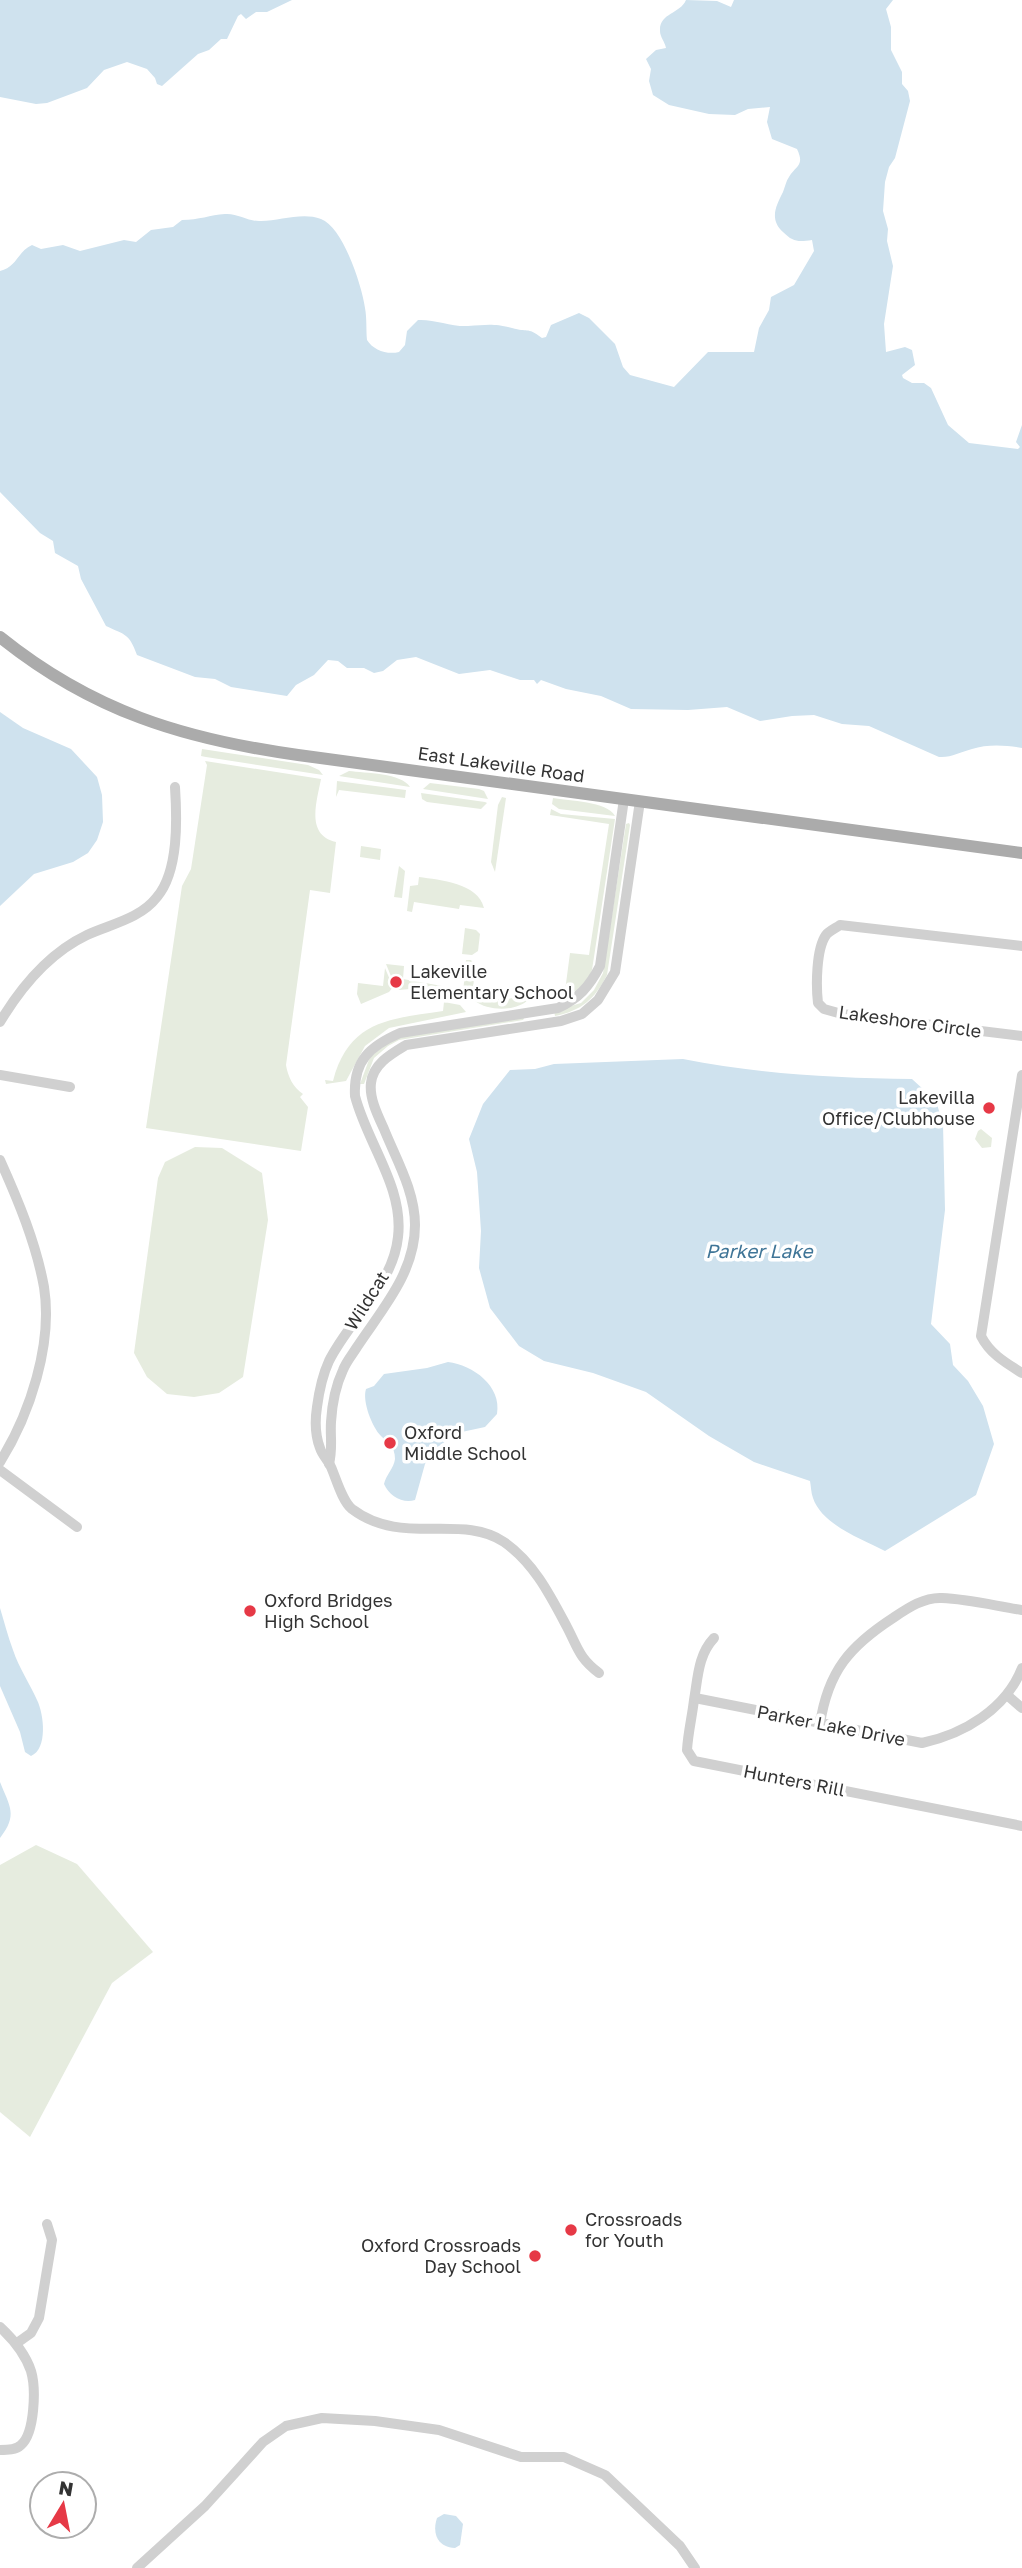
<svg xmlns="http://www.w3.org/2000/svg" width="1022" height="2568" font-family="'Golos Text',sans-serif">
<style>
.green{fill:#e6ecdf}
.water{fill:#cfe2ee}
.lines{fill:none;stroke-linecap:round;stroke-linejoin:round}
.minor{stroke:#d0d0d0;stroke-width:10}
.major{stroke:#ababab;stroke-width:12}
.poi-dot{fill:#e63946;stroke:#fff;stroke-width:2.5}
.labels{text-anchor:middle;stroke-width:7;stroke-linejoin:round;paint-order:stroke}
.street-label{font-size:18px;fill:#333;stroke:#fff}
.poi-label{font-size:18px;fill:#333;stroke:#fff;text-anchor:start}
.water-label{font-size:19px;font-style:italic;fill:#3f7597;stroke:#fff}
</style>
<rect width="100%" height="100%" fill="#fff"/>
<g class="green">
<polygon points="202,749 308,765 319,770 323,775 206,757 201,756"/>
<path d="M205 761 321 779C317 801 305 835 336 842L330 893 310 890 286 1065C288 1077 293 1087 303 1094L300 1097 308 1107 301 1151 146 1128 182 886 191 869 207 765Z"/>
<path d="M349 771C365 773 402 773 410 787L339 776Z"/>
<polygon points="337,781 406,790 405,798 339,790 336,797"/>
<polygon points="430,783 479,789 484,791 488,799 423,789"/>
<polygon points="421,793 485,802 487,803 481,809 427,802 422,799"/>
<polygon points="502,797 506,798 495,872 491,862 498,805"/>
<path d="M553 798C569 801 607 801 615 816L559 809 552 804Z"/>
<path d="M551 809 561 814 615 819 592 970C586 987 570 997 552 1000L544 994 565 991 570 953 589 955 609 824 550 815Z"/>
<path d="M629 823 630 825 607 975C595 999 581 1011 555 1016L554 1011 581 1003 594 990 603 973 626 824Z"/>
<polygon points="361,846 381,849 380,860 360,857"/>
<polygon points="399,866 405,871 402,898 394,897"/>
<path d="M419 877C440 880 478 883 484 908L460 905 459 909 414 902 412 912 407 911 410 886 418 885Z"/>
<polygon points="465,928 476,930 480,934 478,951 472,955 462,954"/>
<polygon points="466,960 471,960 476,967 471,1000 463,993"/>
<polygon points="386,964 404,966 403,979 442,986 399,990 395,986"/>
<polygon points="385,968 393,987 389,992 361,1004 357,994 358,983 383,986"/>
<path d="M528 996V1000C515 1012 488 1011 475 1001L476 999H507Z"/>
<path d="M444 1002 460 1005 466 1012 389 1028 365 1046 346 1081 326 1084 325 1080 333 1081C349 1020 390 1019 443 1011Z"/>
<polygon points="525,1017 523,1020 399,1040 388,1046 374,1058 364,1084 360,1084 370,1057 397,1036"/>
<polygon points="981,1129 992,1138 991,1147 982,1148 975,1139 978,1131"/>
<polygon points="195,1147 222,1148 262,1173 268,1220 243,1377 219,1393 194,1397 167,1394 147,1377 134,1353 158,1178 165,1162"/>
<polygon points="36,1845 77,1864 153,1952 112,1983 30,2137 0,2112 0,1865"/>
</g>
<g class="water">
<polygon points="0,0 292,0 267,12 256,12 246,19 241,14 238,16 227,39 221,39 209,50 198,54 162,86 157,84 155,78 147,69 127,62 104,70 87,88 47,103 36,104 0,97"/>
<path d="M686 0 717 1 731 7 734 0H893L886 9 891 27V50L902 72V84L908 91 910 101 895 158 889 167 885 182 883 211 888 229 887 241 893 266 884 324 886 352 905 347 912 350 915 365 902 375 903 378 912 383H924L931 388 948 425 969 443 1018 449 1020 447 1016 442 1022 425V748C1006 745 987 744 972 749 960 752 951 758 939 757L869 726 842 724 814 715 792 716 760 721 727 707 688 710 631 709 601 696 566 689 541 680 537 684 534 680H520L490 670 459 674 416 657 397 660 383 671 374 673 364 668H347L338 661 328 660 314 675 296 685 287 696 231 687 215 679 195 677 137 655C129 633 125 635 106 626L81 579 78 566 55 553 53 541 40 533 0 492V271C17 267 18 251 32 245L41 249 63 245 80 251 124 240 136 242 151 230 173 227 182 220C199 220 210 215 225 214 238 213 249 222 261 221 280 221 302 212 321 219 343 227 362 286 365 308 367 319 366 330 367 340 373 350 387 355 399 352L405 345 407 331 418 320C434 319 452 327 468 326 486 325 493 323 512 328 528 333 526 326 542 338L546 337 551 325 579 313 589 318 615 344 623 367 630 375 674 387 708 352H754L759 328 769 310 771 297 794 285 814 251 812 240C798 242 793 242 783 232 769 219 776 206 783 192 785 187 786 181 789 177 796 165 805 166 797 149L772 139 767 122 770 107 748 109 735 115 709 114 669 105 653 95 649 81 651 69 646 59 656 50 666 48C665 42 660 37 660 31 659 13 680 14 686 0Z"/>
<polygon points="0,712 23,728 71,749 97,777 102,795 103,822 97,840 88,853 73,862 34,874 0,906"/>
<path d="M683 1059C758 1074 836 1078 912 1079L936 1101 943 1124 945 1210 931 1324 950 1344 953 1365 968 1381 983 1406 994 1444 976 1495 885 1551C862 1539 822 1525 813 1498 811 1493 811 1486 810 1481L754 1462 709 1436 646 1392 593 1373 544 1361 519 1346 490 1308 479 1268 481 1231 477 1172 469 1139 483 1104 510 1070 535 1069 554 1064Z"/>
<path d="M448 1362C473 1365 502 1386 497 1414L485 1427 457 1433 432 1451 425 1464 415 1500C403 1504 389 1496 384 1484 386 1475 394 1468 395 1459 395 1446 388 1443 381 1436 372 1427 362 1401 366 1389L374 1386 384 1374 427 1368Z"/>
<path d="M0 1608C4 1621 8 1637 13 1650 19 1668 30 1684 37 1700 44 1714 48 1749 31 1756L25 1752 20 1732 0 1686Z"/>
<path d="M0 1782C10 1807 18 1815 0 1838Z"/>
<path d="M444 2514 456 2516 463 2524 460 2545 455 2548C437 2547 432 2533 437 2518Z"/>
</g>
<g class="lines">
<g class="minor">
<path d="M1022 946 840 925C836 928 829 931 826 935 816 949 816 986 818 1003L824 1009 842 1014 1022 1036"/>
<path d="M0 1022C21 987 49 953 87 935 111 924 140 919 157 897 179 871 177 818 175 787"/>
<polyline points="0,1075 70,1087"/>
<path d="M1022 1075 981 1336C990 1354 1006 1363 1022 1373"/>
<path d="M0 1160C18 1200 36 1243 44 1287 53 1344 30 1414 0 1462"/>
<path d="M329 1464C333 1448 330 1437 331 1422 332 1405 336 1385 343 1370 346 1362 352 1355 357 1347 382 1309 415 1273 415 1225 415 1191 396 1159 384 1129 378 1116 369 1098 371 1083 373 1064 391 1054 406 1045L561 1021 582 1014 598 1000 615 972 640 801"/>
<polyline points="0,1470 77,1527"/>
<path d="M714 1638C698 1655 698 1677 694 1700 692 1717 688 1733 687 1750L694 1761 1022 1826"/>
<path d="M599 1673C579 1658 578 1648 567 1627 550 1595 534 1563 504 1542 461 1513 402 1547 352 1509 342 1501 336 1478 331 1467 328 1460 322 1455 320 1448 315 1435 315 1420 317 1407 319 1392 323 1374 329 1361 350 1319 393 1285 398 1237 404 1187 367 1143 355 1096 353 1061 370 1046 400 1033L558 1008C579 998 589 987 600 966L624 799"/>
<polyline points="1007,1695 1022,1708"/>
<path d="M695 1698 922 1743C964 1734 1006 1709 1022 1668"/>
<path d="M820 1724C828 1671 850 1646 893 1618 908 1608 924 1597 942 1598 968 1599 996 1606 1022 1610"/>
<path d="M0 2327C14 2340 25 2353 31 2371 36 2388 35 2433 21 2445 16 2450 7 2450 0 2450"/>
<polyline points="17,2343 31,2333 39,2318 52,2240 47,2224"/>
<polyline points="137,2568 205,2506 263,2442 286,2426 322,2418 375,2421 439,2430 521,2457 564,2457 605,2475 680,2546 695,2568"/>
</g>
<path class="major" d="M0 637C92 711 183 739 298 755L1022 853"/>
</g>
<g class="poi-dot">
<circle cx="396" cy="982" r="7"/>
<circle cx="989" cy="1108" r="7"/>
<circle cx="390" cy="1443" r="7"/>
<circle cx="250" cy="1611" r="7"/>
<circle cx="571" cy="2230" r="7"/>
<circle cx="535" cy="2256" r="7"/>
</g>
<g class="labels">
<g class="street-label">
<text transform="translate(501 765) rotate(8)" y="6">East Lakeville Road</text>
<text transform="translate(910 1022) rotate(8)" y="6">Lakeshore Circle</text>
<text transform="translate(367 1301) rotate(-58)" y="6">Wildcat</text>
<text transform="translate(831 1726) rotate(11)" y="6">Parker Lake Drive</text>
<text transform="translate(794 1781) rotate(11)" y="6">Hunters Rill</text>
</g>
<g class="poi-label">
<text x="410" y="978">Lakeville<tspan x="410" dy="21">Elementary School</tspan></text>
<text x="975" y="1104" text-anchor="end">Lakevilla<tspan x="975" dy="21">Office/Clubhouse</tspan></text>
<text x="404" y="1439">Oxford<tspan x="404" dy="21">Middle School</tspan></text>
<text x="264" y="1607">Oxford Bridges<tspan x="264" dy="21">High School</tspan></text>
<text x="585" y="2226">Crossroads<tspan x="585" dy="21">for Youth</tspan></text>
<text x="521" y="2252" text-anchor="end">Oxford Crossroads<tspan x="521" dy="21">Day School</tspan></text>
</g>
<g class="water-label">
<text x="759" y="1258">Parker Lake</text>
</g>
</g>
<g transform="translate(63 2505) rotate(10)"><circle r="33" fill="#ffffff" stroke="#adadad" stroke-width="2"/>
<path d="M0-5L12 26L0 18L-12 26Z" fill="#e63946"/>
<text y="-10" font-size="19" font-weight="bold" text-anchor="middle" fill="#333333">N</text>
</g>
</svg>
